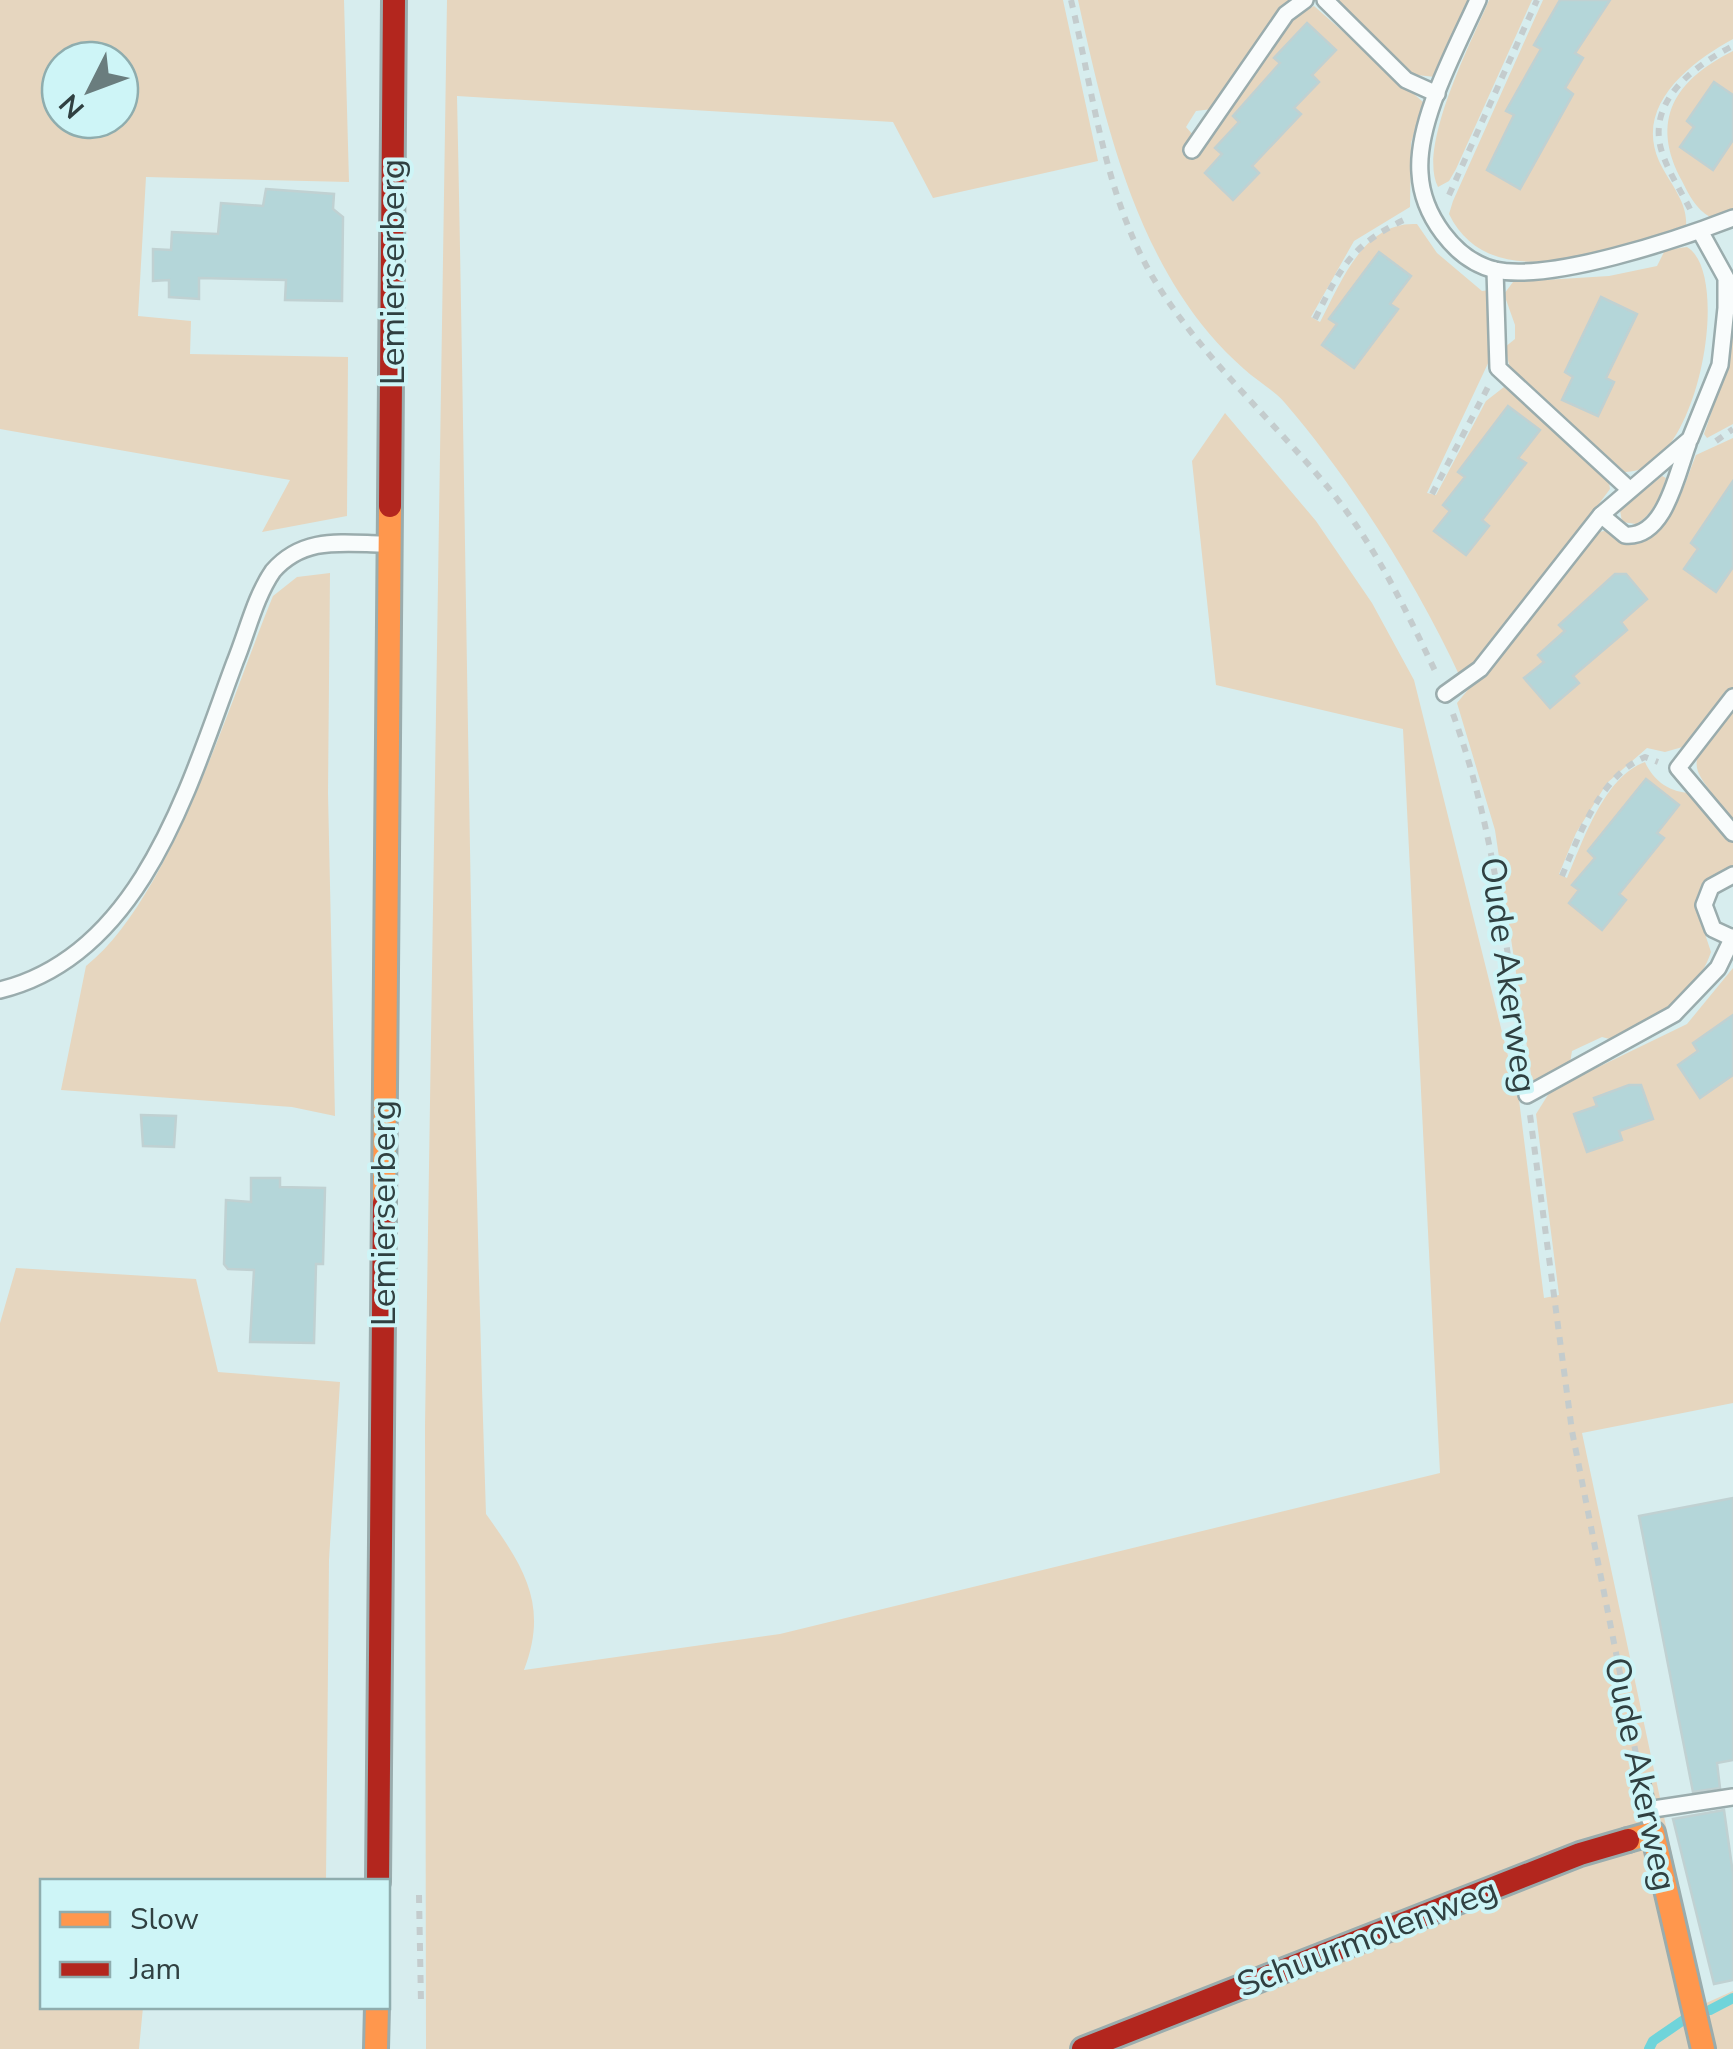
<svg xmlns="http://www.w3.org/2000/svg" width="1733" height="2049" font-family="'Nunito Sans',sans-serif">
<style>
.green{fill:#e6d6bf;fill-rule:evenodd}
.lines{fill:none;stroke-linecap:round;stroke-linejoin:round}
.stream{stroke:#6fd4da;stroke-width:10}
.building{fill:#b4d6d9;stroke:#c0d1d2;stroke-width:2.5}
.lane-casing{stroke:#9aacad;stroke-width:20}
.slow-casing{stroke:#9aacad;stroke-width:28}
.jam-casing{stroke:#9aacad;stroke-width:28}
.path{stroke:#c4cccd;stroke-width:6;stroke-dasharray:8 8;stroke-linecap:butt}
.lane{stroke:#f9fcfc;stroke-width:15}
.slow{stroke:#ff974d;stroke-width:22}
.jam{stroke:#b3261e;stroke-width:22}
.labels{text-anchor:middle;stroke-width:8;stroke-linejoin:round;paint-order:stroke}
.street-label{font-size:35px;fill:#304041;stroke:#cef5f7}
</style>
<rect width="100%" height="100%" fill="#d7edee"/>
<g class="green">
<path d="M0 0H344L349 182 146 177 138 316 191 321 190 354 348 357 347 516 262 532 290 480 0 429ZM60 60H120V120H60Z"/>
<path d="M447 0H1063L1098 161 933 198 893 122 457 96C467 569 470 1042 486 1514 524 1567 549 1605 524 1670L780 1634 1440 1473 1403 729 1216 685 1192 461 1225 413 1316 521 1372 603 1414 680 1519 1100 1544 1298 1559 1295 1536 1114 1551 1090 1687 1024 1733 968V1403L1582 1433 1704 2004 1733 1991V2049H426L425 1426Z"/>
<path d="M1078 0H1291L1212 109 1196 111 1186 127 1194 136 1294 17 1314 6 1423 102 1411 143 1410 207 1354 241 1311 317 1320 322C1341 283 1363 221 1417 224L1437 253 1482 291 1490 290 1491 357 1427 493 1436 495 1486 401 1504 387 1608 476 1610 489 1498 639 1461 679C1418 585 1352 481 1285 403 1274 390 1257 381 1244 369 1219 347 1198 322 1180 294 1124 207 1100 100 1078 0Z"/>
<polygon points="1333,0 1468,0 1435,77 1408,74"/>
<path d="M1489 0H1532L1456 169 1449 181 1438 187C1417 147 1472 41 1489 0Z"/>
<path d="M1543 0H1733V39C1691 62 1634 105 1659 161 1668 181 1688 202 1686 225 1618 247 1491 301 1449 214L1453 201Z"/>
<path d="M1733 51V209L1710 217C1696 209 1689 195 1682 181 1649 120 1675 80 1733 51Z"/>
<path d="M1687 247C1733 274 1698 474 1625 472L1510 369 1505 347 1515 339V325L1504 294 1513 282 1609 276 1657 266 1665 250Z"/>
<polygon points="1733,316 1733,424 1707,438 1704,434 1728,364"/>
<path d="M1733 438V688L1686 746 1665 752 1647 748 1607 783 1576 833 1559 874 1567 878C1583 841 1604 777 1645 762 1654 782 1671 793 1692 793L1733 840V867L1711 877 1695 904 1711 952C1697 995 1653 1018 1617 1041L1602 1037 1572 1051 1570 1063 1537 1082 1532 1081 1495 830 1457 703 1598 532 1605 531 1626 544C1671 542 1682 489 1696 455Z"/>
<path d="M1662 476 1666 478C1660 496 1653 515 1636 524L1622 522 1620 510Z"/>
<path d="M330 573 328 793 335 1116 292 1107 61 1090 86 966C170 900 231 698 273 596L297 577Z"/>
<path d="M1733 706V821C1686 757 1683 773 1733 706Z"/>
<polygon points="16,1268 196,1279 218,1372 340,1382 329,1560 326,1881 42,1882 42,2006 143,2007 139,2049 0,2049 0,1323"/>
</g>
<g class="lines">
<g class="stream">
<polyline points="1710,2010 1733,1998"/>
<polyline points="1649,2049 1653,2041 1685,2019"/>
</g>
</g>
<g class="building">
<polygon points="1560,0 1610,0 1575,53 1583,58 1565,88 1573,94 1520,189 1487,170 1514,115 1506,111 1541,49 1534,45"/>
<polygon points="1307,23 1336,50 1312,75 1319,82 1294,108 1301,114 1252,166 1259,173 1233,200 1205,173 1222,154 1215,148 1239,122 1233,116 1280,63 1274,58"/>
<polygon points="1714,82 1733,95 1733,140 1713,170 1680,147 1694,127 1687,121"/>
<polygon points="266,189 334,194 333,209 343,217 342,301 285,300 286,280 199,278 199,299 169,297 169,280 153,281 153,249 171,250 172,232 218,234 221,203 263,206"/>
<polygon points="1379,252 1411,276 1390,304 1398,309 1354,368 1322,345 1337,324 1329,319"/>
<polygon points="1601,297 1637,314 1606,378 1614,382 1598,416 1562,400 1573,377 1565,372"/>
<polygon points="1508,406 1540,430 1518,458 1526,463 1482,520 1489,526 1466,555 1434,531 1450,511 1443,505 1465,477 1458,472"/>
<polygon points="1733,481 1733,567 1716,592 1684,569 1698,549 1691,543"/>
<polygon points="1615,574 1626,574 1647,599 1621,622 1627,630 1573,676 1579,683 1550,708 1524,678 1544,662 1538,655 1565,631 1559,625"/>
<polygon points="1646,779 1679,805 1657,833 1664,838 1619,894 1626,900 1602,930 1569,903 1579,890 1572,885 1595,858 1588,851"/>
<polygon points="1733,1015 1733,1075 1700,1098 1678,1065 1698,1051 1693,1043"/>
<polygon points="1629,1085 1641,1085 1653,1119 1619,1131 1622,1140 1587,1152 1574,1114 1597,1106 1594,1098"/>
<polygon points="141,1115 176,1116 174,1147 143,1146"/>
<polygon points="251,1178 280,1178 280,1187 325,1188 323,1264 316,1264 314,1343 250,1342 254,1270 228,1269 224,1264 226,1200 251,1202"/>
<polygon points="1733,1498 1733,1760 1717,1763 1720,1788 1693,1792 1639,1516"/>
<polygon points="1724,1810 1733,1874 1733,1980 1714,1984 1673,1819"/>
</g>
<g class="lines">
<defs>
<g id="lane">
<polyline points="1325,0 1406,80 1437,94"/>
<path d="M1478 0C1457 47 1416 121 1420 173 1422 214 1454 260 1495 270 1551 282 1679 239 1733 218"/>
<polyline points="1192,150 1286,14 1305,0"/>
<polyline points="1495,270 1498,368 1629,489"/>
<path d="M1601 515 1625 535C1665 539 1677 473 1688 444"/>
<polyline points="1445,694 1480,669 1601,515 1690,439 1720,365 1726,308 1726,278 1700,231"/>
<polyline points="1733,697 1678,768 1733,833"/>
<polyline points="1730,937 1713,929 1704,905 1711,887 1733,875"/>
<path d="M0 990C143 955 190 782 235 662 247 633 255 597 273 571 303 537 340 543 381 544"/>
<polyline points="1527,1095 1674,1014 1718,968 1733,937"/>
<polyline points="1642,1785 1650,1820"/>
<polyline points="1647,1810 1733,1797"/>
</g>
<g id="slow">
<polyline points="384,1203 390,506"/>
<polyline points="1628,1840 1653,1833 1703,2049"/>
<polyline points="376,2049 377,2006"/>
</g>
<g id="jam">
<polyline points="390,506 394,0"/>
<polyline points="378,1882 384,1203"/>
<polyline points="1083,2049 1580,1854 1628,1840"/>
</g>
</defs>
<use href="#lane" class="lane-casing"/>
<use href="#slow" class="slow-casing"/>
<use href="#jam" class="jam-casing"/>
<g class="path">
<path d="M1071 0C1093 91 1104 193 1152 276 1199 355 1273 420 1331 491 1376 547 1406 610 1437 675"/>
<polyline points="1449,195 1537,0"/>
<path d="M1690 209C1680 189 1665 167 1660 145 1650 98 1697 64 1733 46"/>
<path d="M1315 319C1342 265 1352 244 1408 218"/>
<polyline points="1716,441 1733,429"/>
<polyline points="1432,494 1488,387"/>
<path d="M1453 714C1495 829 1507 952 1524 1073"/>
<path d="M1562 876C1579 835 1601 775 1645 757L1658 762"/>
<polyline points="1530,1115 1572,1431 1638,1764"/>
<polyline points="419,1895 421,2003"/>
</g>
<use href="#lane" class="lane"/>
<use href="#slow" class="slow"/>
<use href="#jam" class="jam"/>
</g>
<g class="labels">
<g class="street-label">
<text transform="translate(392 272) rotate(-90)" y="12">Lemierserberg</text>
<text transform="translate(1509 975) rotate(82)" y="12">Oude Akerweg</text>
<text transform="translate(383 1213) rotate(-90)" y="12">Lemierserberg</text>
<text transform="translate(1641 1774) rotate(78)" y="12">Oude Akerweg</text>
<text transform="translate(1367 1937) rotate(-21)" y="12">Schuurmolenweg</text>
</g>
</g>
<rect x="40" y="1879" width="350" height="130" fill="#cef5f7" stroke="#8fadae" stroke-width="2.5"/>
<rect x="60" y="1912" width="50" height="15" fill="#ff974d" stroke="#8fadae" stroke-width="2.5"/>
<text x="130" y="1929" font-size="30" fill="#304041">Slow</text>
<rect x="60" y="1962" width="50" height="15" fill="#b3261e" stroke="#8fadae" stroke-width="2.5"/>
<text x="130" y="1979" font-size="30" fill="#304041">Jam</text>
<g transform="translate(90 90) rotate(228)"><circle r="48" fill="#cef5f7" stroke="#8fadae" stroke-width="2.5"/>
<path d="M0-8L18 38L0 25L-18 38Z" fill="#6a7d7e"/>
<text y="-15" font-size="28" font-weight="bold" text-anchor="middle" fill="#304041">N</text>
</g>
</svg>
